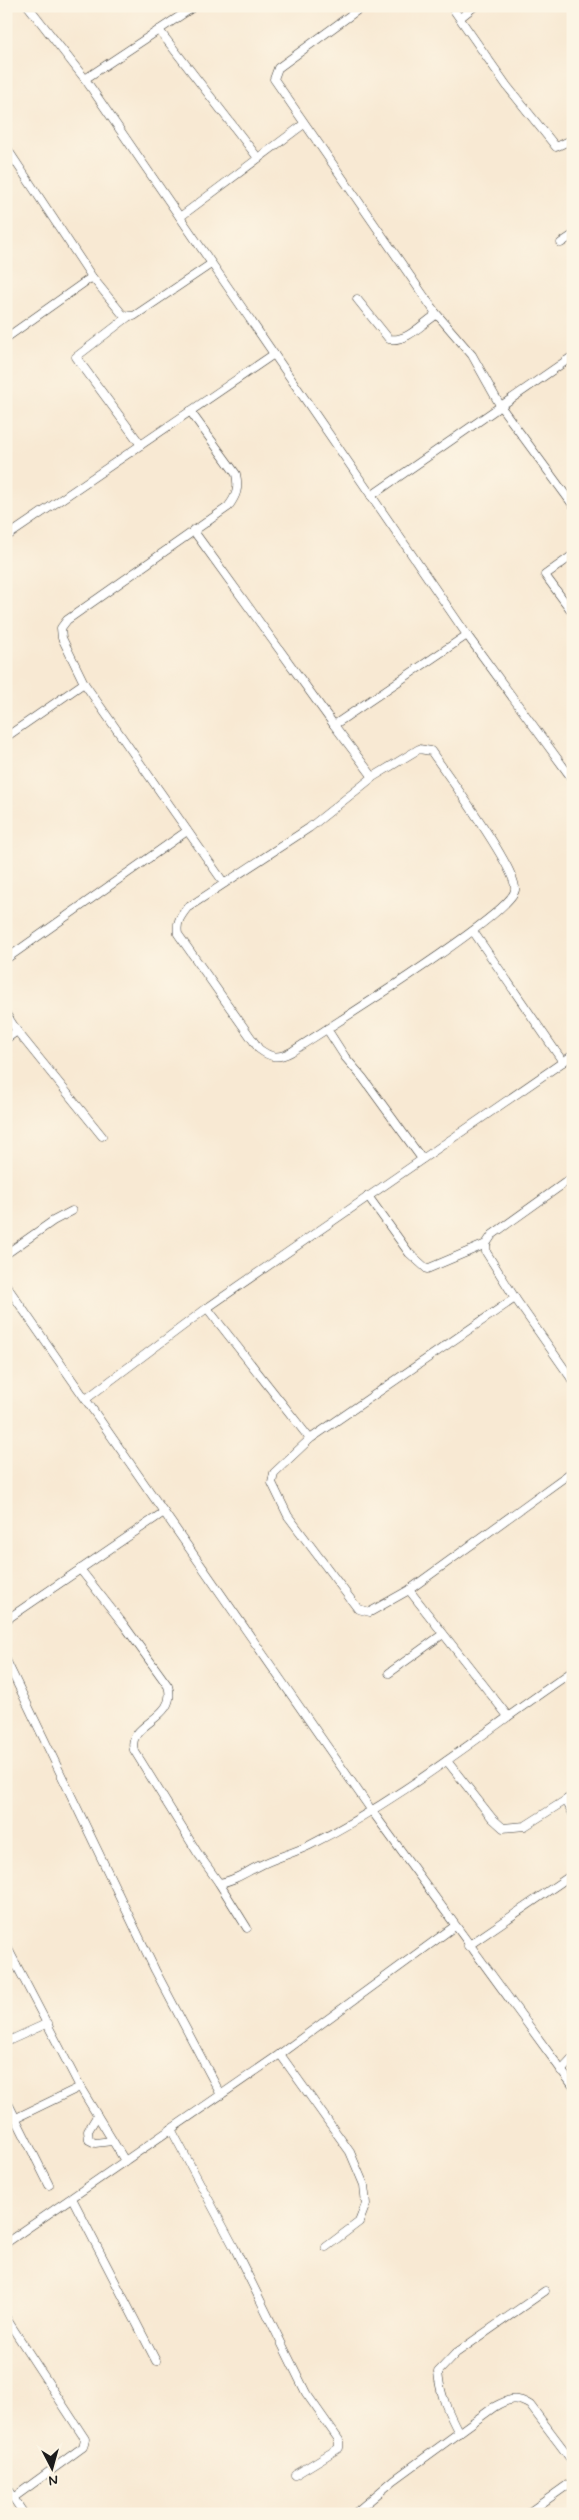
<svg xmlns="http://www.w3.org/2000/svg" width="579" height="2520" font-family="Mynerve,sans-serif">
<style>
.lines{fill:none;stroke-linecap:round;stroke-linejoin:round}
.minor-casing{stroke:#3d3b37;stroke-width:9}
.minor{stroke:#fff;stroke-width:8}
</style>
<rect width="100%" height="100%" fill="#fcf5e5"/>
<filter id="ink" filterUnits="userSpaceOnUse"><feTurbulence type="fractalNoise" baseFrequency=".02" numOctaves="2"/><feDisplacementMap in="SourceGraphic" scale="10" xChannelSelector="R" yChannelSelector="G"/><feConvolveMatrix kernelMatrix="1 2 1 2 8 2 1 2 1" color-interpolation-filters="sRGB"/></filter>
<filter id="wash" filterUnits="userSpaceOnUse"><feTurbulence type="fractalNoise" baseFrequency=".0096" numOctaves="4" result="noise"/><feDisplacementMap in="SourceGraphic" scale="20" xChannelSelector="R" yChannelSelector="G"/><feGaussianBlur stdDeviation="1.12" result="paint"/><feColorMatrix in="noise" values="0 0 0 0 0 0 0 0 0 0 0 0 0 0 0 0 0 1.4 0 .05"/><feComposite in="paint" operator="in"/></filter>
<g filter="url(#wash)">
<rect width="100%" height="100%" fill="#f8e9d3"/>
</g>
<g filter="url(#ink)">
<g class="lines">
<defs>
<g id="minor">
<polyline points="28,6 85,79 467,635 573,780"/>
<polyline points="451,6 507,86 556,147 573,139"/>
<polyline points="571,6 573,9"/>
<polyline points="460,18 475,6"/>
<polyline points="159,30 258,158"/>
<polyline points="85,79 195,6"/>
<polyline points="6,147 92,277 123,315 134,316 211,264"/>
<polyline points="180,217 304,124"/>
<polyline points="561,243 573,235"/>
<path d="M357 299 389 339C406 342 420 326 433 317L435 312 274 79 278 68 363 6"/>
<polyline points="435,312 472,355 501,407 573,505"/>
<polyline points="128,317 76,357 141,445"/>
<polyline points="6,338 92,277"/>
<path d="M190 411 236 474C239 488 237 495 228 507L67 620 61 628 62 638 84 683 224 883"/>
<polyline points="371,496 573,356"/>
<polyline points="193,530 334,725"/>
<polyline points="6,537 274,354"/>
<polyline points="573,555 545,575 573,613"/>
<polyline points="6,737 84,683"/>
<path d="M419 749 431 751C446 773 518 870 515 890 511 915 323 1031 291 1052 278 1059 271 1058 259 1049L178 934C176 923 180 917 187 908L309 828 373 777Z"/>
<polyline points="373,777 334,725 467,635"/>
<polyline points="473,931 563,1062"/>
<polyline points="6,959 187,831"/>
<polyline points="6,1014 17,1031"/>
<polyline points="327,1029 345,1057 363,1078 422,1159"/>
<polyline points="6,1039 17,1031 102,1136"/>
<polyline points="573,1177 492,1235 486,1244 486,1252 515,1298 573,1381"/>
<polyline points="368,1196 409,1253 427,1269 486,1244"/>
<polyline points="6,1254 53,1221 72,1211"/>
<polyline points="6,1285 372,1811 573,2086"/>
<polyline points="207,1308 310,1439"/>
<polyline points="86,1399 207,1308 573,1055"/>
<path d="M80 1569 124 1625 168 1686C179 1719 126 1723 134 1750L197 1852 219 1883C235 1881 247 1871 261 1865 277 1857 294 1853 310 1845 404 1798 486 1730 573 1671"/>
<polyline points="409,1590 370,1612 358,1609 288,1516 272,1483 274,1473 310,1439 515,1298"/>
<polyline points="6,1620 164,1512"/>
<polyline points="6,1660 155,1970 221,2095"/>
<polyline points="389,1673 443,1634"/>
<polyline points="507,1715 409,1590 573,1471"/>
<polyline points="447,1761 492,1818 503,1828 525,1826 566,1800"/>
<polyline points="573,1795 566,1800 573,1814"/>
<polyline points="219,1883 247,1928"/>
<polyline points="6,1945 80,2087 125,2161"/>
<polyline points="468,1946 573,1874"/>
<polyline points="6,1969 16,1964"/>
<polyline points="6,2042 48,2023"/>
<polyline points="280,2054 350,2152 364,2185 366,2204 359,2222 326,2247"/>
<polyline points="561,2071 573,2058"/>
<polyline points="6,2099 49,2185"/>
<polyline points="97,2116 88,2131 89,2140 95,2143 112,2141"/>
<polyline points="16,2118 80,2087"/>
<polyline points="171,2129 234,2247 306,2393 339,2440 339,2448 295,2475"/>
<polyline points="72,2198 156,2361"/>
<polyline points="6,2243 280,2054 455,1926"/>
<polyline points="6,2318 85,2439 83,2447 13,2498"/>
<path d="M459 2433C448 2412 440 2395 438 2372L456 2353 545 2291"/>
<polyline points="6,2487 24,2514"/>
<path d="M354 2514 394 2480 494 2407C508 2399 516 2396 530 2405L573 2462"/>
<polyline points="527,2514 573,2481"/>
</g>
</defs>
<use href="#minor" class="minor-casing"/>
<use href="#minor" class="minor"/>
</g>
</g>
<rect width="579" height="2520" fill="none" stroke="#fcf5e5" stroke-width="25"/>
<g transform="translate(52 2468) rotate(174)" stroke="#fcf5e5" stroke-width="4" paint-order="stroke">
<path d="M0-4L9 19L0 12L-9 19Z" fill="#1c1c1c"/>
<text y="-8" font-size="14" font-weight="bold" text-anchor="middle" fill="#1c1c1c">N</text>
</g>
</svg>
